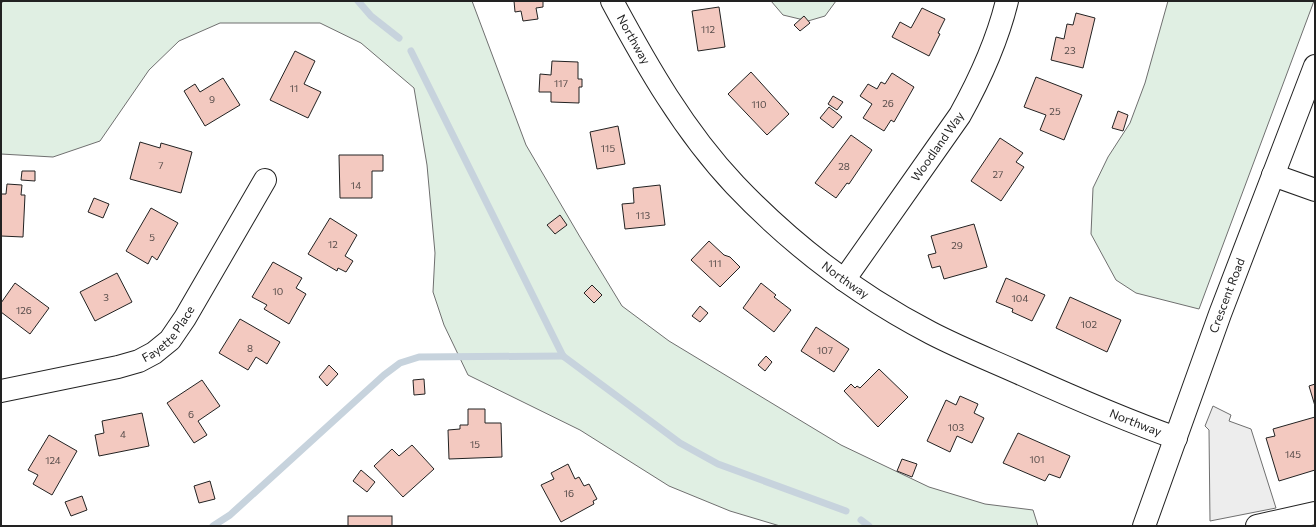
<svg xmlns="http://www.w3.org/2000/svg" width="1316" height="527" font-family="Commissioner,sans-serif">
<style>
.green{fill:#e0efe3;stroke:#6f6f6f}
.parking{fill:#ededed;stroke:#6f6f6f}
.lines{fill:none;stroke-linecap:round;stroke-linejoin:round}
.stream{stroke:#c7d3dd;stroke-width:7}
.building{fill:#f3c9c0;stroke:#222}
.minor-casing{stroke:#222;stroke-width:24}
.minor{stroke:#fff;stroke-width:22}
.labels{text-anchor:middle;stroke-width:3;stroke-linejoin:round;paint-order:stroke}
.number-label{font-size:10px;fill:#564c4a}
.street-label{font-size:12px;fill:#222;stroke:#fff}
</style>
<rect width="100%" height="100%" fill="#fff"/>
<g class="green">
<polygon points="4,1 472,1 526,145 580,237 622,306 669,341 841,445 929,487 985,504 1033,510 1038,526 780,526 730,511 669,486 580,430 468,375 444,325 433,292 435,253 427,165 414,88 361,43 320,23 220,23 179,41 149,70 100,141 53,157 1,154 1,3"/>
<polygon points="771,1 836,1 825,16 808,21 783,15"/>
<polygon points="1168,1 1314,1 1199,309 1136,293 1116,280 1091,234 1093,188 1108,157 1130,123 1145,83"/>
</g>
<polygon class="parking" points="1213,406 1231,415 1229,421 1251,429 1276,508 1210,521 1209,430 1205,426"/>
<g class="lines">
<g class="stream">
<polyline points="358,1 371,16 399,38"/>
<polyline points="411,51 563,356 680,443 718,464 846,511"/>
<polyline points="861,520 869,526"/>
<polyline points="213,526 230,515 384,375 400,363 419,357 563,356"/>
</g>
</g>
<g class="building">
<polygon points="514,1 543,1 543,7 536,8 538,19 523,21 521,11 515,12"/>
<polygon points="719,7 725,47 698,51 692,11"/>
<polygon points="922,8 945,19 938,33 940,34 929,56 892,37 900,22 911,28"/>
<polygon points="1076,13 1095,18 1083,68 1051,60 1056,37 1064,39 1067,24 1073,25"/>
<polygon points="804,16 810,23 800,31 794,25"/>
<polygon points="295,51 315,61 304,84 321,92 308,118 270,100"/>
<polygon points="552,61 578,62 578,79 582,79 582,87 579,87 579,103 551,102 551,92 539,92 540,74 551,75"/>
<polygon points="751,72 789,114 767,135 728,94"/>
<polygon points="892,73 914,87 894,122 891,120 884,131 863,118 872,104 860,96 868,84 877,89 881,82 885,84"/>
<polygon points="1036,77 1082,95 1064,140 1040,130 1046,115 1024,107"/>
<polygon points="223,78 240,105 205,126 184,91 195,84 200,92"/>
<polygon points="833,96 843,102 837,110 828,104"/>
<polygon points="829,107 842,117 833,128 820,118"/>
<polygon points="1118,111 1128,115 1123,131 1112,128"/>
<polygon points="618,126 625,164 597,169 590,132"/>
<polygon points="851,135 872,150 849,184 847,183 836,198 815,183"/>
<polygon points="1000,138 1023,153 1016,162 1024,167 1001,201 971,181"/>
<polygon points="140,142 160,148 161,143 192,152 181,193 130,179"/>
<polygon points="339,155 383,155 383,171 372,171 372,198 340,198"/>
<polygon points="22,171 35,171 35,181 21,180"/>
<polygon points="7,184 22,185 21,195 25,195 23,237 1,236 1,194 6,194"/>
<polygon points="660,185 665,225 625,229 622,204 634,203 633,188"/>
<polygon points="94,198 109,204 103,218 88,212"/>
<polygon points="151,208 178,223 157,260 152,256 148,264 126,251"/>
<polygon points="560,215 567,225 555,234 547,225"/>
<polygon points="330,218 357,235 345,256 353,261 346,272 338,268 337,271 308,254"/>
<polygon points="974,224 987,267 944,279 940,266 932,268 928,255 936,253 931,236"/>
<polygon points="709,241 724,255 730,257 740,267 720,287 691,260"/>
<polygon points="273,262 302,278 296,288 306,294 289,324 264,309 267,305 252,297"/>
<polygon points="117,273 132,302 95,321 80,292"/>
<polygon points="1006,278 1045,295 1032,321 1012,312 1013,309 996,302"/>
<polygon points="15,283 49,308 30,334 1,312 1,303"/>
<polygon points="761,283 776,295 774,297 791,310 774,332 743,308"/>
<polygon points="592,285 602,295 594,303 584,293"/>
<polygon points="1070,297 1121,320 1107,352 1056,328"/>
<polygon points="700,306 708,313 700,322 692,316"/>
<polygon points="240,319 280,342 267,364 256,357 248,370 219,353"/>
<polygon points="816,327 849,349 834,372 801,351"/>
<polygon points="766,356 772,362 765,371 758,365"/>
<polygon points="329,365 338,374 327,386 319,377"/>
<polygon points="879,369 908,397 878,427 844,391 851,384 855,388 857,386 860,388"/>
<polygon points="424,379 425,394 414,395 413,380"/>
<polygon points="202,380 220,406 198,421 207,435 194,443 167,403"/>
<polygon points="1315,384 1315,406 1309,386"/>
<polygon points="960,396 978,404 974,413 984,418 972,443 957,436 950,452 927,441 946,400 956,405"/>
<polygon points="468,409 485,409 485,423 501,423 502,457 449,459 448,430 460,429 460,425 468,425"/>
<polygon points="142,413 149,446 99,456 95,435 104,433 102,421"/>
<polygon points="1315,417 1315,470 1279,481 1266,438 1275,436 1273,429"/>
<polygon points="1018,433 1070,456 1060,478 1049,474 1045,481 1003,463"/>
<polygon points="49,435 77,451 52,495 33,484 38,475 28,470"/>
<polygon points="412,445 434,469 403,497 374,466 392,449 399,456"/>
<polygon points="902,459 917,464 912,477 897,471"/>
<polygon points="568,464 575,479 579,477 584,486 589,484 597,499 593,501 594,504 561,522 541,485 554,479 551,473"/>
<polygon points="361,470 375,482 367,492 353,481"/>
<polygon points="210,481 215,499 199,503 194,486"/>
<polygon points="82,496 87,510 71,516 65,502"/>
<rect x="348" y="516" width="44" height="10"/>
</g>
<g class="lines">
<defs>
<g id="minor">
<path id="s1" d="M612 1C647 66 684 131 735 185 792 245 858 295 931 333 960 348 990 360 1019 373 1070 396 1122 419 1176 438"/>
<polyline points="1273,175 1315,190"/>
<path id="s2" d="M844 280 960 115C980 79 997 42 1007 1"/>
<path id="s3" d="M1 391 118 367 139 361 154 353 170 340 185 318 265 180"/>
<path id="s4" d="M1144 526 1220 314 1315 66"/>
<polyline points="1257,526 1315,513"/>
</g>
</defs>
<use href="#minor" class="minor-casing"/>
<use href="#minor" class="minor"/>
</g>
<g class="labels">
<g class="number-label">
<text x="708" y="33">112</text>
<text x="1070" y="54">23</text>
<text x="561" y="87">117</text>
<text x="294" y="92">11</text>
<text x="212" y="103">9</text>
<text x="888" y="107">26</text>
<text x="759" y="108">110</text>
<text x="1055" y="115">25</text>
<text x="608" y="152">115</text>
<text x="161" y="169">7</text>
<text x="844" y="170">28</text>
<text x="998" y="178">27</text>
<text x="356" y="189">14</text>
<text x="643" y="219">113</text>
<text x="152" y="241">5</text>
<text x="333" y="248">12</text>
<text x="957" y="249">29</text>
<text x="715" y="267">111</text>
<text x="278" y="295">10</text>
<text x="106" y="301">3</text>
<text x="1020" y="302">104</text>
<text x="24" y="314">126</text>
<text x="1089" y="328">102</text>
<text x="250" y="352">8</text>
<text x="825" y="354">107</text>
<text x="191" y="418">6</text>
<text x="956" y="431">103</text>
<text x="123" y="438">4</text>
<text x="475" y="448">15</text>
<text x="1293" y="458">145</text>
<text x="1037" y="463">101</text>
<text x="53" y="464">124</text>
<text x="569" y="497">16</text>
</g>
<g class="street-label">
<text dy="4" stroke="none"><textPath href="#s1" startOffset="44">Northway</textPath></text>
<text dy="4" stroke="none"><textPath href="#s2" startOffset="163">Woodland Way</textPath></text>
<text dy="4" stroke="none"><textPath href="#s1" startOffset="368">Northway</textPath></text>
<text dy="4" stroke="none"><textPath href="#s4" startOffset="245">Crescent Road</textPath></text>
<text dy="4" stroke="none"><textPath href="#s3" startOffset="182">Fayette Place</textPath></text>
<text dy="4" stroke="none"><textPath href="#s1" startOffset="692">Northway</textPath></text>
</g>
</g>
<rect width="1316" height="527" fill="none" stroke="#222222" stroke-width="4"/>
</svg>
